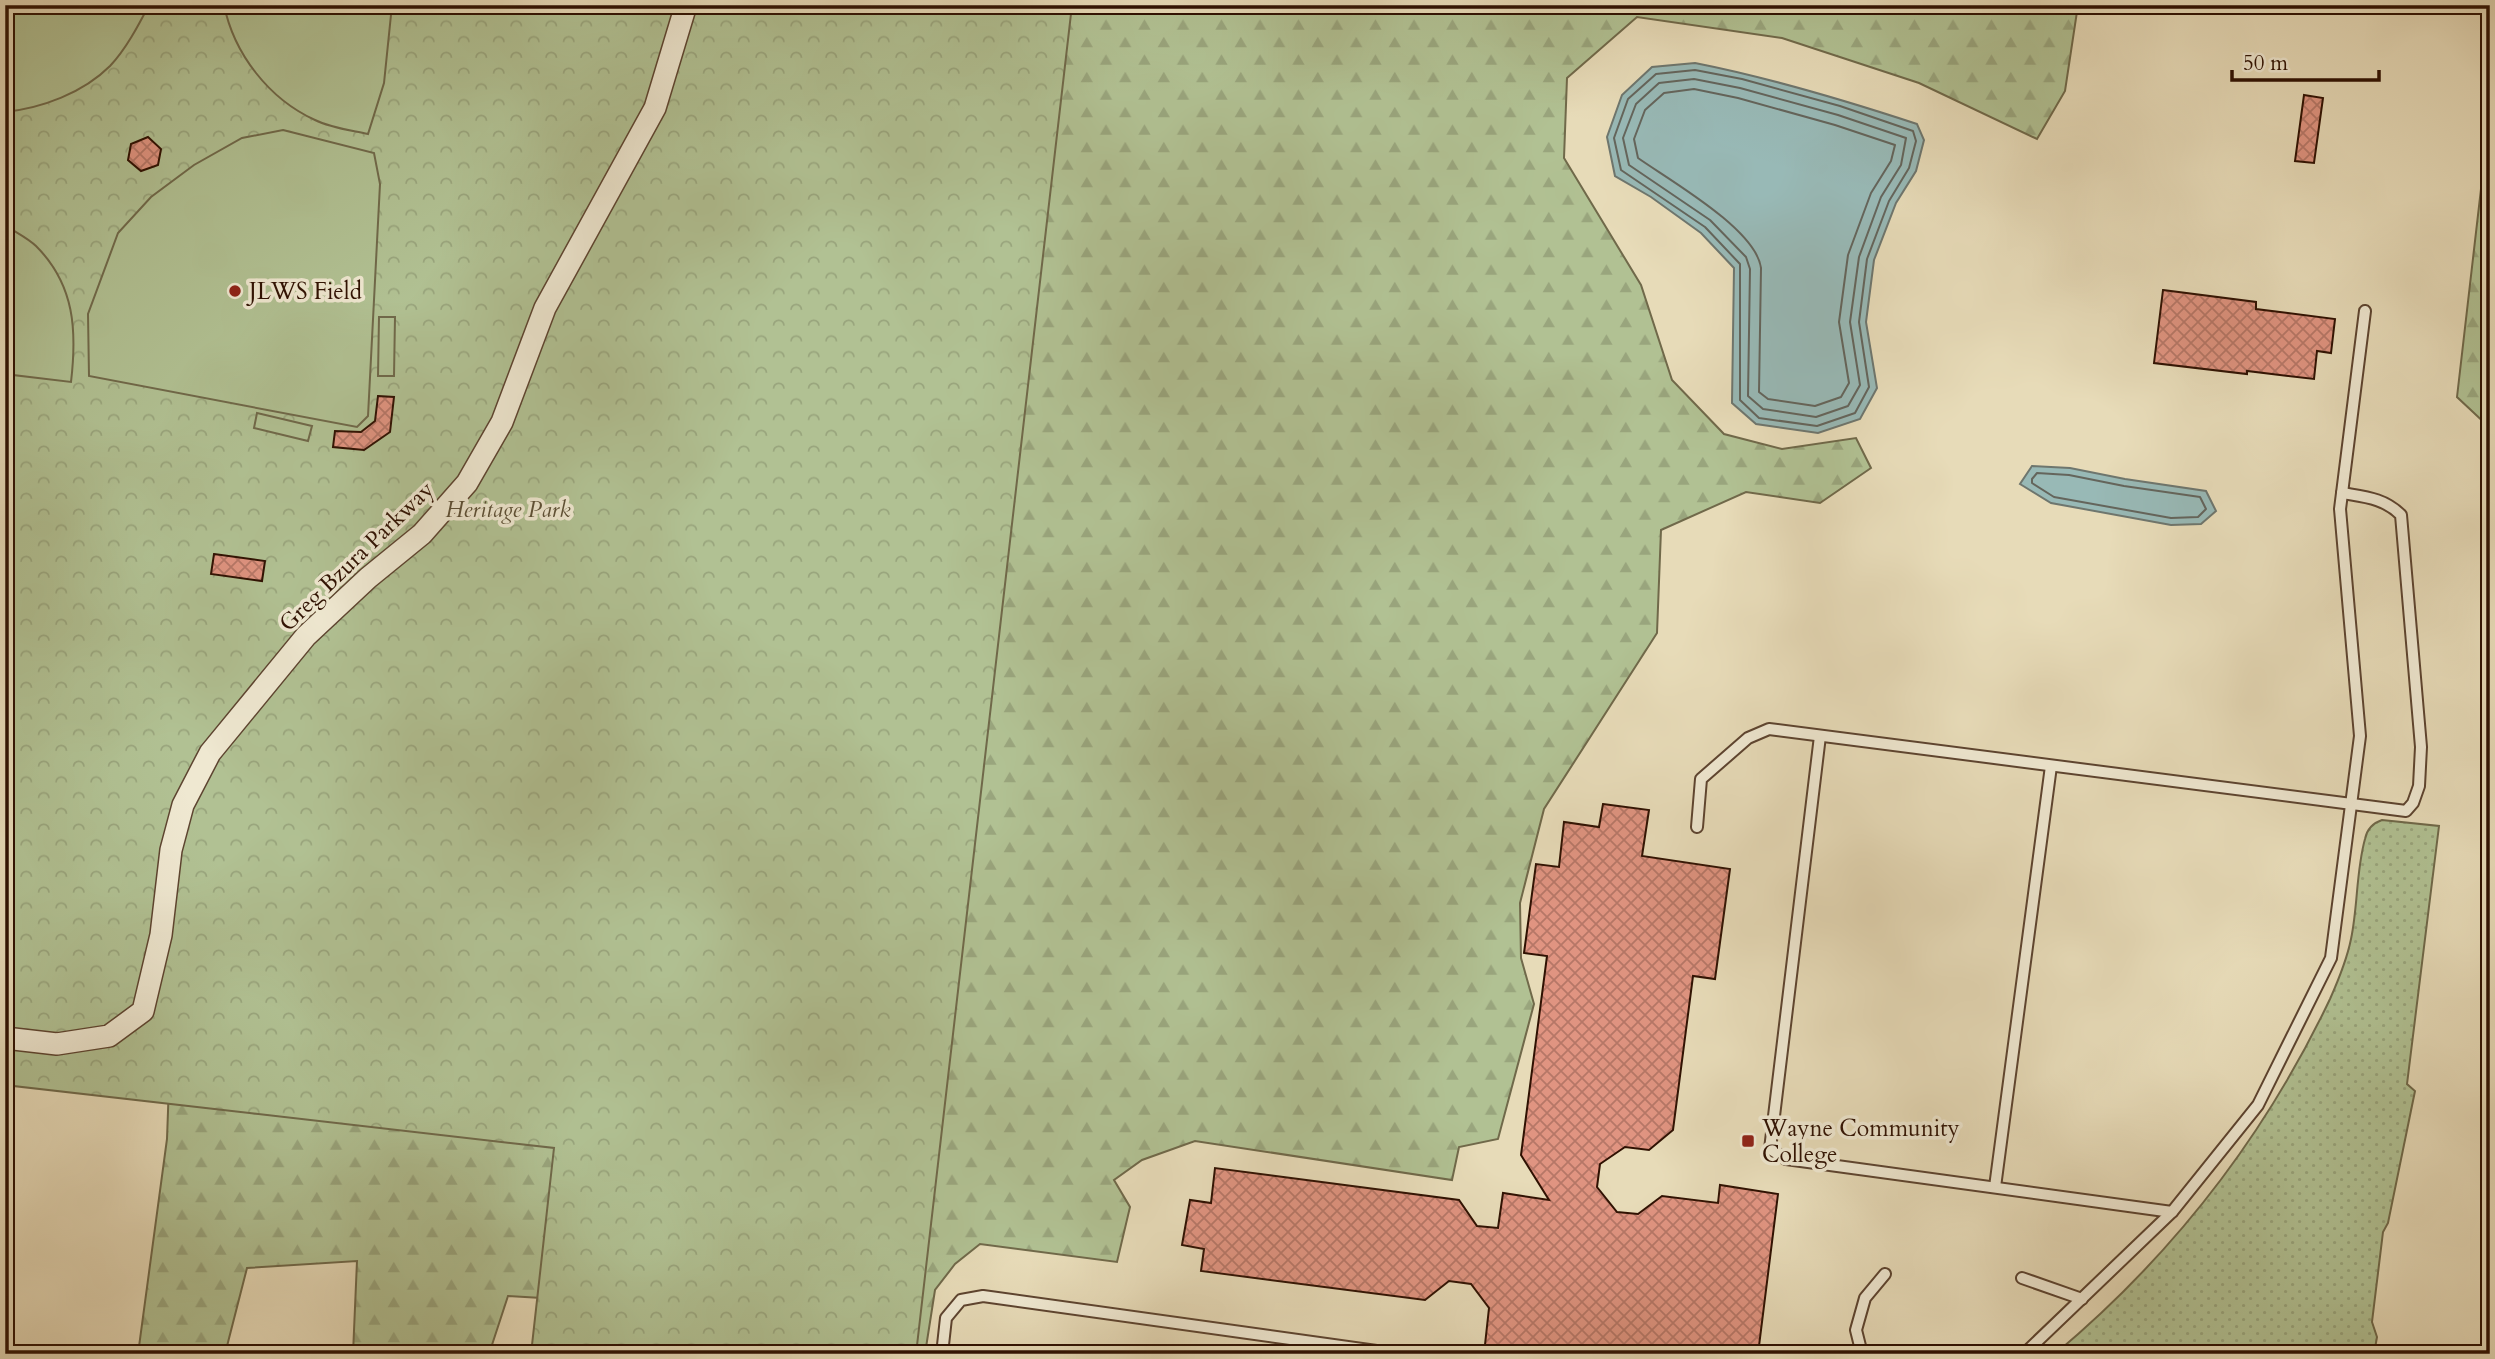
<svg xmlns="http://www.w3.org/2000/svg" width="2495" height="1359" font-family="Cardo,serif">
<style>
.grass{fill:url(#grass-dots);stroke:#70694a;stroke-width:2}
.forest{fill:url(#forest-firs);stroke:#70694a;stroke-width:2}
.park{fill:url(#park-crowns);stroke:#70694a;stroke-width:2}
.pitch{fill:#b1c193;stroke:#70694a;stroke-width:2}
.water{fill:#98b9b6;stroke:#6e766e;stroke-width:2}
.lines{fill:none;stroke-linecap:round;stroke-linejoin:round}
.shore{stroke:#64655c;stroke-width:2}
.building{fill:url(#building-cross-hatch);stroke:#2f1102;stroke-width:2}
.service-casing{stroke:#5d4430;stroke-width:14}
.minor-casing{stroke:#5d4430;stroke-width:24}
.service{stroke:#efe8d1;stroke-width:10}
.minor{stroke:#efe8d1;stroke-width:21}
.poi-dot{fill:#8f2418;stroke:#efe8d1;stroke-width:2.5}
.labels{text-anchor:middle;stroke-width:7;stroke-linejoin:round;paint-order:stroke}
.poi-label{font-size:23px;fill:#2f1102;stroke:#efe8d1;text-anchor:start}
.park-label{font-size:23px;font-style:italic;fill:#5c4f35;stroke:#efe8d1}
.street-label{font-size:23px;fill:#2f1102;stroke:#efe8d1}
</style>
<defs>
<pattern id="grass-dots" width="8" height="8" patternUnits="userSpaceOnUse" patternTransform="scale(1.75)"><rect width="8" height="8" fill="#b1c193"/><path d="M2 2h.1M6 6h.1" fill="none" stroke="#99a57d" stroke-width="1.8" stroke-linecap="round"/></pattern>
<pattern id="forest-firs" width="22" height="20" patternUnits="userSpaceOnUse" patternTransform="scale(1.75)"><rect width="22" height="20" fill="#b1c193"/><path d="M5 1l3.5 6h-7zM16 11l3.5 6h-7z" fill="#99a57d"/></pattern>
<pattern id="park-crowns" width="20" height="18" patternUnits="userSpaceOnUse" patternTransform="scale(1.75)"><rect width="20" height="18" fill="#b1c193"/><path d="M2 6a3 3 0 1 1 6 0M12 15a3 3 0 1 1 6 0" fill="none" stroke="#99a57d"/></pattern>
<pattern id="building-cross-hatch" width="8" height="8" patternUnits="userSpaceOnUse" patternTransform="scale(1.75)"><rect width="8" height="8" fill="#e09481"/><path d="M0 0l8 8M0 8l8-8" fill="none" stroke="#b67767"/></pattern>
</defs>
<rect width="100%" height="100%" fill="#e7dbb8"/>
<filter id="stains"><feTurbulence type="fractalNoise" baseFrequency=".00286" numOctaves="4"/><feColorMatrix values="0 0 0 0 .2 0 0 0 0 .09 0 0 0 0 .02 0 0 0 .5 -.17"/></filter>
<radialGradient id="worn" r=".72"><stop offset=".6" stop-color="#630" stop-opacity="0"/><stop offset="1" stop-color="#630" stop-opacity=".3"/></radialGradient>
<path class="grass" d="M2382 820 2439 826 2407 1084 2415 1091 2388 1223 2383 1232 2372 1322 2377 1337 2374 1354H2055C2173 1255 2264 1138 2330 999 2338 981 2347 959 2351 939 2358 906 2356 871 2365 839 2367 829 2373 823 2382 820Z"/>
<g class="forest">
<polygon points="785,5 2078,5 2065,91 2037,139 1919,83 1782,38 1637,17 1567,78 1564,158 1641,285 1672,380 1724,434 1782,449 1856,438 1871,468 1820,503 1746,492 1661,530 1657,633 1544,809 1520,903 1521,958 1534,1004 1498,1139 1459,1147 1452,1180 1195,1141 1142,1160 1114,1180 1130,1207 1117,1262 980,1244 955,1264 935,1290 925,1354 564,1354 575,1300 508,1296 489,1354 353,1354 357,1261 247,1268 225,1354 138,1354 167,1139 171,1028"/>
<polygon points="2490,111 2490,428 2457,397"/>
</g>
<polygon class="park" points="5,5 1072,5 916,1354 531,1354 554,1148 5,1085"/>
<g class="pitch">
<path d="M5 5H149C138 26 126 49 110 66 83 93 42 108 5 112Z"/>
<path d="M224 5H392L384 83 368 134C350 130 331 128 315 120 269 99 234 54 224 5Z"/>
<polygon points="283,130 374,153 380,184 368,416 357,427 89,376 88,314 118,233 151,197 194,165 242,138"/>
<path d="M5 225C15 232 28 238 36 246 75 285 77 331 71 382L5 374Z"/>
<polygon points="379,317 395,317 394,376 378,376"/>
<polygon points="257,413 312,426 308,441 254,428"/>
</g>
<g class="water">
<path d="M1695 63C1771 78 1844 100 1917 124L1924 140 1916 171 1896 203 1874 260 1866 322 1877 388 1860 419 1818 433 1756 424 1732 403 1734 268 1701 233 1651 197 1615 176 1607 137 1622 95 1652 67Z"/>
<polygon points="2032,466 2070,468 2125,479 2206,491 2216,511 2201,524 2171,525 2051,503 2020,484"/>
</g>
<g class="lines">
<g class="shore">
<polygon points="1695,70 1742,79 1840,106 1913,131 1916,141 1909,168 1889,201 1867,259 1859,322 1869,387 1855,413 1817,426 1759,418 1740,400 1740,264 1705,227 1621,170 1614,138 1628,99 1656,74"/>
<polygon points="1694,79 1740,88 1838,115 1906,138 1901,165 1881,197 1859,257 1850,322 1860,385 1848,406 1816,417 1763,409 1748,396 1750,269 1746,257 1710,220 1629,165 1623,138 1636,104 1659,83"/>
<path d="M1694 89 1738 98 1835 125 1895 145 1891 161 1871 193 1848 255 1839 322 1849 383 1841 397 1815 406 1768 399 1759 392 1761 268C1756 229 1669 180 1638 158L1634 139 1645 110 1664 93Z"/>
<polygon points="2037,473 2069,475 2124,486 2200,497 2206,509 2198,517 2171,518 2054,497 2032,483 2032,479"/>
</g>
</g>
<g class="building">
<polygon points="2304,95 2323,98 2314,163 2295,161"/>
<polygon points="148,137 161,149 158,165 141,171 128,160 131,144"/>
<polygon points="2163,290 2256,302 2256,309 2335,319 2331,353 2317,351 2314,379 2247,371 2247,374 2154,363"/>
<polygon points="378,396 394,397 390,432 364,450 333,447 335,431 361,432 375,421"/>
<polygon points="214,554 265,561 262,581 211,574"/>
<polygon points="1603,804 1649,810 1642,856 1730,869 1715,979 1693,976 1673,1130 1649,1150 1625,1147 1600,1164 1597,1187 1617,1212 1638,1214 1662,1196 1718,1203 1720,1185 1778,1194 1758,1354 1484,1354 1489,1308 1471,1284 1449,1281 1425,1300 1201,1271 1204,1249 1182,1245 1190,1200 1211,1203 1215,1168 1459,1200 1477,1226 1498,1228 1503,1193 1549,1200 1521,1155 1547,956 1524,953 1536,864 1559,867 1564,822 1599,827"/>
</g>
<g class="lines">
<defs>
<g id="service">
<polyline points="1820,736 1770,1149 1786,1159 2172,1212"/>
<path d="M1697 827 1701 779 1748 738 1769 729 2406 811 2413 803 2419 786 2421 747 2401 515C2384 498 2365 497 2342 493"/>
<polyline points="1995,1187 2051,766"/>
<polyline points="2022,1278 2082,1299"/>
<polyline points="942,1354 946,1318 961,1300 983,1296 1398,1354"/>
<polyline points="1862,1354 1856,1330 1865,1298 1885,1274"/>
<polyline points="2024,1354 2172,1212 2258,1105 2331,958 2360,736 2340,509 2365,311"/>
</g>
<polyline id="minor" points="5,1038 57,1044 109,1036 143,1011 161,935 171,850 183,805 210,753 306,636 368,578 422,534 467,483 502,422 545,308 655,108 686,5"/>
</defs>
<use href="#service" class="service-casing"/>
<use href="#minor" class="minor-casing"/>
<use href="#service" class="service"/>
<use href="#minor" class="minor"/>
</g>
<g class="poi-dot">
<circle cx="235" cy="291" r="7"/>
<rect x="1741" y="1134" width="14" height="14" rx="3.5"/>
</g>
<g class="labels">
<g class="poi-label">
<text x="249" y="299">JLWS Field</text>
<text x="1762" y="1136">Wayne Community<tspan x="1762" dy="26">College</tspan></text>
</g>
<g class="park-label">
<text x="508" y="517">Heritage Park</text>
</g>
<g class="street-label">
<text transform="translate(356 556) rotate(-44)" y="8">Greg Bzura Parkway</text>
</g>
</g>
<rect width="2495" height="1359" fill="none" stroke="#e7dbb8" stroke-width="28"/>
<rect x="7" y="7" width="2481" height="1345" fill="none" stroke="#2f1102" stroke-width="3.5"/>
<rect x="14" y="14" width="2467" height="1331" fill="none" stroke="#2f1102" stroke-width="2"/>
<path d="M2232 70v10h147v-10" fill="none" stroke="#2f1102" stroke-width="3.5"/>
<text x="2243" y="70" font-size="21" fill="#2f1102" stroke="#efe8d1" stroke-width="5" paint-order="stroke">50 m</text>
<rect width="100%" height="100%" filter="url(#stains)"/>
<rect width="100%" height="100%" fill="url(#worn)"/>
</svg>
